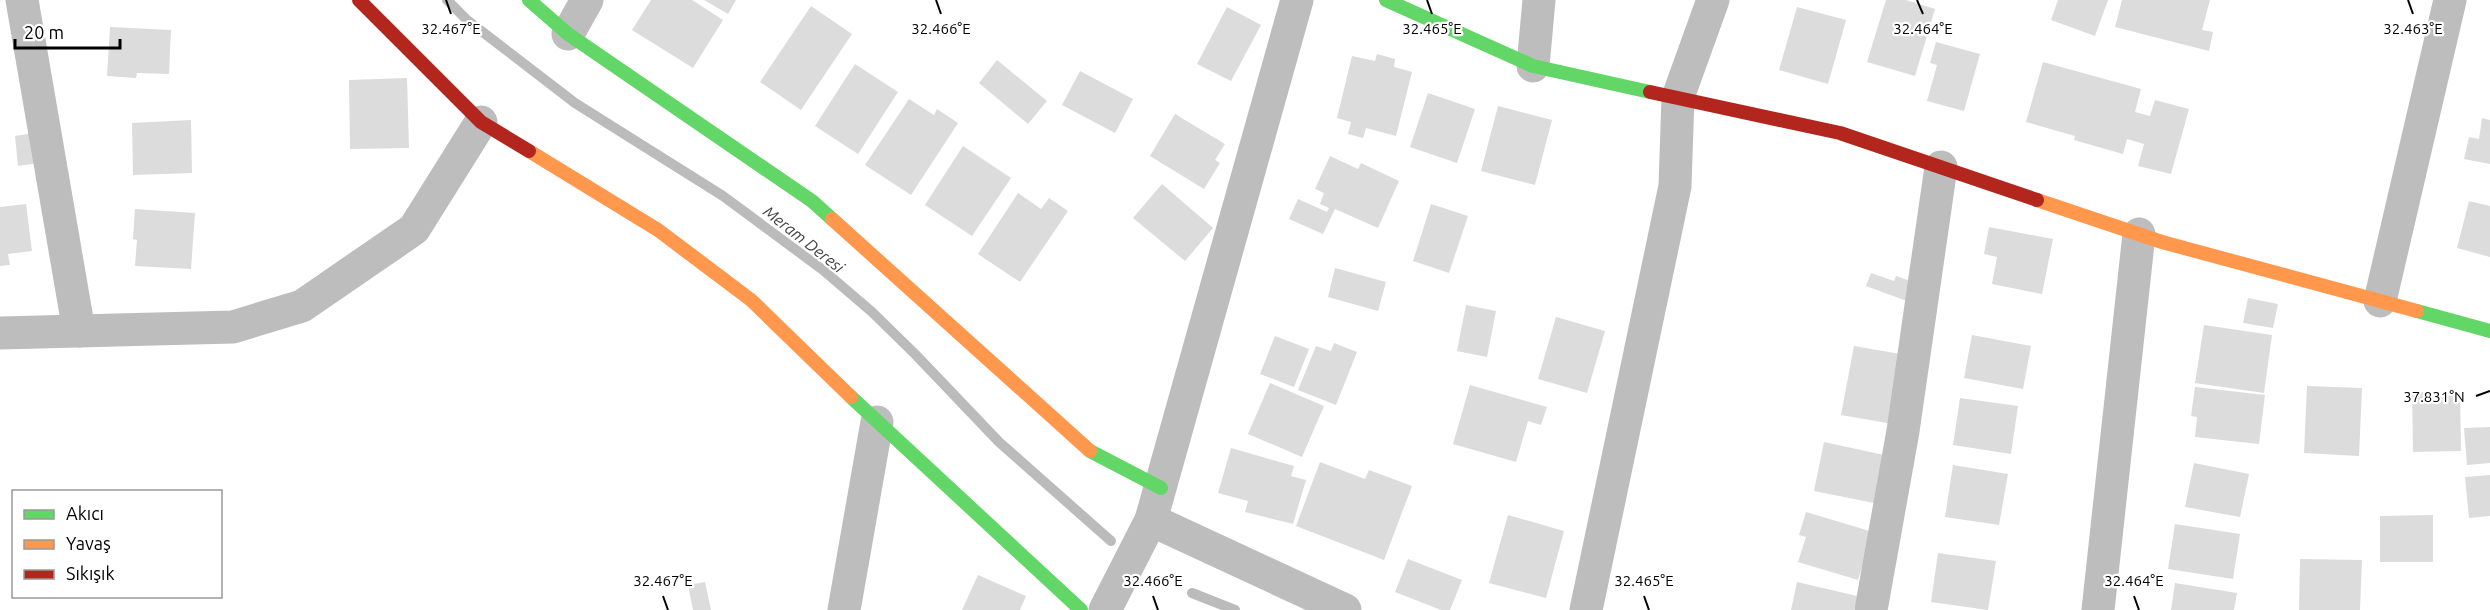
<svg xmlns="http://www.w3.org/2000/svg" width="2490" height="610" font-family="Ubuntu,sans-serif">
<style>
.lines{fill:none;stroke-linecap:round;stroke-linejoin:round}
.stream{stroke:#bbb;stroke-width:10}
.building{fill:#dcdcdc}
.street{stroke:#bdbdbd;stroke-width:33}
.fast{stroke:#63d668;stroke-width:14}
.slow{stroke:#ff974d;stroke-width:14}
.jam{stroke:#b3261e;stroke-width:14}
.ticks{fill:none;stroke:#000;stroke-width:2}
.labels{text-anchor:middle;stroke-width:4.5;stroke-linejoin:round;paint-order:stroke}
.water-label{font-size:16px;font-style:italic;fill:#3f3f3f;stroke:#fff}
.ticks-label{font-size:15px;text-anchor:middle;fill:#000;stroke:#fff;stroke-width:4.5;stroke-linejoin:round;paint-order:stroke}
</style>
<rect width="100%" height="100%" fill="#fff"/>
<g class="lines">
<g class="stream">
<polyline points="447,0 467,20 575,103 723,196 823,270 872,312 915,354 999,442 1111,541"/>
<polyline points="1192,593 1235,610"/>
</g>
</g>
<g class="building">
<polygon points="651,0 692,0 723,20 693,68 632,30"/>
<polygon points="704,0 736,0 728,14"/>
<polygon points="1886,0 1906,0 1935,9 1915,76 1867,62"/>
<polygon points="2058,0 2108,0 2095,36 2051,20"/>
<polygon points="2122,0 2210,0 2202,30 2213,32 2209,51 2115,27"/>
<polygon points="811,6 852,34 801,110 760,82"/>
<polygon points="1227,7 1261,25 1231,81 1197,64"/>
<polygon points="1797,7 1846,20 1828,84 1779,70"/>
<polygon points="110,27 171,30 169,74 137,73 136,78 107,76"/>
<polygon points="1936,42 1980,54 1964,111 1927,101 1937,65 1930,63"/>
<polygon points="1377,54 1395,59 1394,67 1412,72 1396,136 1366,128 1363,138 1348,134 1351,122 1337,118 1352,56 1375,61"/>
<polygon points="997,60 1047,101 1028,124 979,83"/>
<polygon points="2043,62 2141,89 2135,112 2150,116 2155,100 2189,109 2171,174 2138,166 2144,144 2127,139 2123,154 2074,140 2075,136 2026,122"/>
<polygon points="855,64 898,92 858,154 815,126"/>
<polygon points="1080,71 1133,99 1115,133 1062,105"/>
<polygon points="407,78 409,148 350,149 349,80"/>
<polygon points="1428,93 1475,109 1457,163 1410,147"/>
<polygon points="909,99 934,115 937,109 958,123 911,195 865,165"/>
<polygon points="1498,106 1552,120 1535,185 1481,171"/>
<polygon points="1175,114 1225,144 1215,160 1220,163 1204,189 1150,156"/>
<polygon points="2482,118 2490,120 2490,164 2464,159 2469,137 2479,139"/>
<polygon points="191,120 192,173 133,175 132,123"/>
<polygon points="40,132 45,162 18,166 15,136"/>
<polygon points="963,146 1011,178 972,236 925,205"/>
<polygon points="1330,156 1358,169 1361,163 1399,181 1378,228 1335,209 1323,234 1289,219 1298,199 1327,212 1329,208 1320,204 1324,193 1315,189"/>
<polygon points="1162,184 1213,228 1185,261 1133,218"/>
<polygon points="1018,193 1041,209 1049,198 1068,211 1020,282 978,254"/>
<polygon points="2469,201 2490,206 2490,257 2457,248"/>
<polygon points="26,204 32,251 8,254 10,265 0,266 0,207"/>
<polygon points="1431,204 1468,216 1449,273 1413,261"/>
<polygon points="135,209 195,213 191,269 135,266 137,240 133,239"/>
<polygon points="1989,227 2053,239 2042,294 1992,284 1997,257 1984,254"/>
<polygon points="1335,268 1386,282 1378,311 1328,297"/>
<polygon points="1871,273 1894,281 1896,276 1922,285 1915,304 1866,286"/>
<polygon points="2248,298 2278,304 2273,328 2243,323"/>
<polygon points="1466,305 1496,311 1487,357 1457,351"/>
<polygon points="1556,317 1605,331 1587,393 1538,379"/>
<polygon points="2204,325 2272,335 2264,393 2195,383"/>
<polygon points="1972,335 2031,346 2023,389 1964,378"/>
<polygon points="1275,336 1309,349 1294,387 1260,374"/>
<polygon points="1334,343 1357,352 1336,405 1298,390 1316,346 1331,351"/>
<polygon points="1854,346 1906,355 1893,424 1841,415"/>
<polygon points="1270,383 1324,406 1302,457 1248,434"/>
<polygon points="1470,385 1547,407 1541,425 1528,421 1516,462 1453,444"/>
<polygon points="2307,386 2362,388 2359,456 2304,453"/>
<polygon points="2195,387 2265,395 2259,444 2195,437 2197,417 2191,416"/>
<polygon points="2412,392 2460,392 2461,451 2413,452"/>
<polygon points="1960,398 2018,406 2011,454 1953,445"/>
<polygon points="2490,427 2490,463 2467,465 2464,428"/>
<polygon points="1824,442 1884,455 1874,503 1814,491"/>
<polygon points="1231,448 1294,466 1291,476 1306,480 1293,524 1245,512 1248,501 1218,493"/>
<polygon points="1320,462 1365,479 1369,470 1412,486 1384,560 1296,526"/>
<polygon points="2194,463 2249,474 2240,517 2185,507"/>
<polygon points="1953,465 2008,474 1999,525 1945,517"/>
<polygon points="2490,475 2490,516 2469,518 2465,477"/>
<polygon points="1806,512 1873,532 1858,580 1798,562 1806,537 1799,535"/>
<polygon points="1508,515 1564,531 1546,598 1489,583"/>
<polygon points="2433,515 2433,562 2380,562 2380,516"/>
<polygon points="2175,524 2240,534 2233,579 2168,569"/>
<polygon points="1938,553 1996,561 1988,610 1931,602"/>
<polygon points="1408,559 1462,580 1450,610 1441,610 1395,592"/>
<polygon points="2300,559 2362,560 2360,610 2299,610"/>
<polygon points="978,575 1026,596 1020,610 962,610"/>
<polygon points="705,582 711,610 693,610 688,585"/>
<polygon points="1797,582 1857,596 1854,610 1791,610"/>
<polygon points="2175,583 2237,593 2234,610 2171,610"/>
</g>
<g class="lines">
<g class="street">
<polyline points="22,0 79,331"/>
<polyline points="568,34 587,0"/>
<polyline points="1533,66 1539,0"/>
<polyline points="2380,301 2450,0"/>
<polyline points="0,333 233,327 302,306 414,229 481,122"/>
<polyline points="1151,520 1345,610"/>
<polyline points="844,610 877,422"/>
<polyline points="1105,610 1151,520 1297,0"/>
<polyline points="1586,610 1675,186 1678,97 1713,0"/>
<polyline points="1871,610 1903,431 1941,167"/>
<polyline points="2098,610 2139,234"/>
</g>
<g class="fast">
<polyline points="529,0 568,34 812,201 832,219"/>
<polyline points="1386,0 1533,66 1650,92"/>
<polyline points="2417,311 2490,331"/>
<polyline points="851,397 1081,610"/>
<polyline points="1090,451 1161,488"/>
</g>
<g class="slow">
<polyline points="529,151 658,230 751,300 851,397"/>
<polyline points="2037,200 2162,242 2417,311"/>
<polyline points="832,219 1090,451"/>
</g>
<g class="jam">
<polyline points="359,0 481,122 529,151"/>
<polyline points="1650,92 1840,133 2037,200"/>
</g>
</g>
<path class="ticks" d="M446 0 451 14M936 0 941 14M1427 0 1432 14M1917 0 1923 14M2408 0 2413 14M2476 396 2490 391M663 596 668 610M1153 596 1158 610M1644 596 1649 610M2134 596 2139 610"/>
<g class="labels">
<g class="water-label">
<text transform="translate(804 239) rotate(38)" y="6">Meram Deresi</text>
</g>
</g>
<g class="ticks-label">
<text x="2413" y="34">32.463°E</text>
<text x="451" y="34">32.467°E</text>
<text x="941" y="34">32.466°E</text>
<text x="1432" y="34">32.465°E</text>
<text x="1923" y="34">32.464°E</text>
<text x="2434" y="402">37.831°N</text>
<text x="663" y="586">32.467°E</text>
<text x="1153" y="586">32.466°E</text>
<text x="1644" y="586">32.465°E</text>
<text x="2134" y="586">32.464°E</text>
</g>
<rect x="12" y="490" width="210" height="108" fill="#ffffff" stroke="#999999" stroke-width="1.5"/>
<rect x="24" y="510" width="30" height="9" fill="#63d668" stroke="#999999" stroke-width="1.5"/>
<text x="66" y="520" font-size="18" fill="#000000">Akıcı</text>
<rect x="24" y="540" width="30" height="9" fill="#ff974d" stroke="#999999" stroke-width="1.5"/>
<text x="66" y="550" font-size="18" fill="#000000">Yavaş</text>
<rect x="24" y="570" width="30" height="9" fill="#b3261e" stroke="#999999" stroke-width="1.5"/>
<text x="66" y="580" font-size="18" fill="#000000">Sıkışık</text>
<path d="M15 39v9h105v-9" fill="none" stroke="#000000" stroke-width="3"/>
<text x="24" y="39" font-size="18" fill="#000000" stroke="#ffffff" stroke-width="4.5" paint-order="stroke">20 m</text>
</svg>
